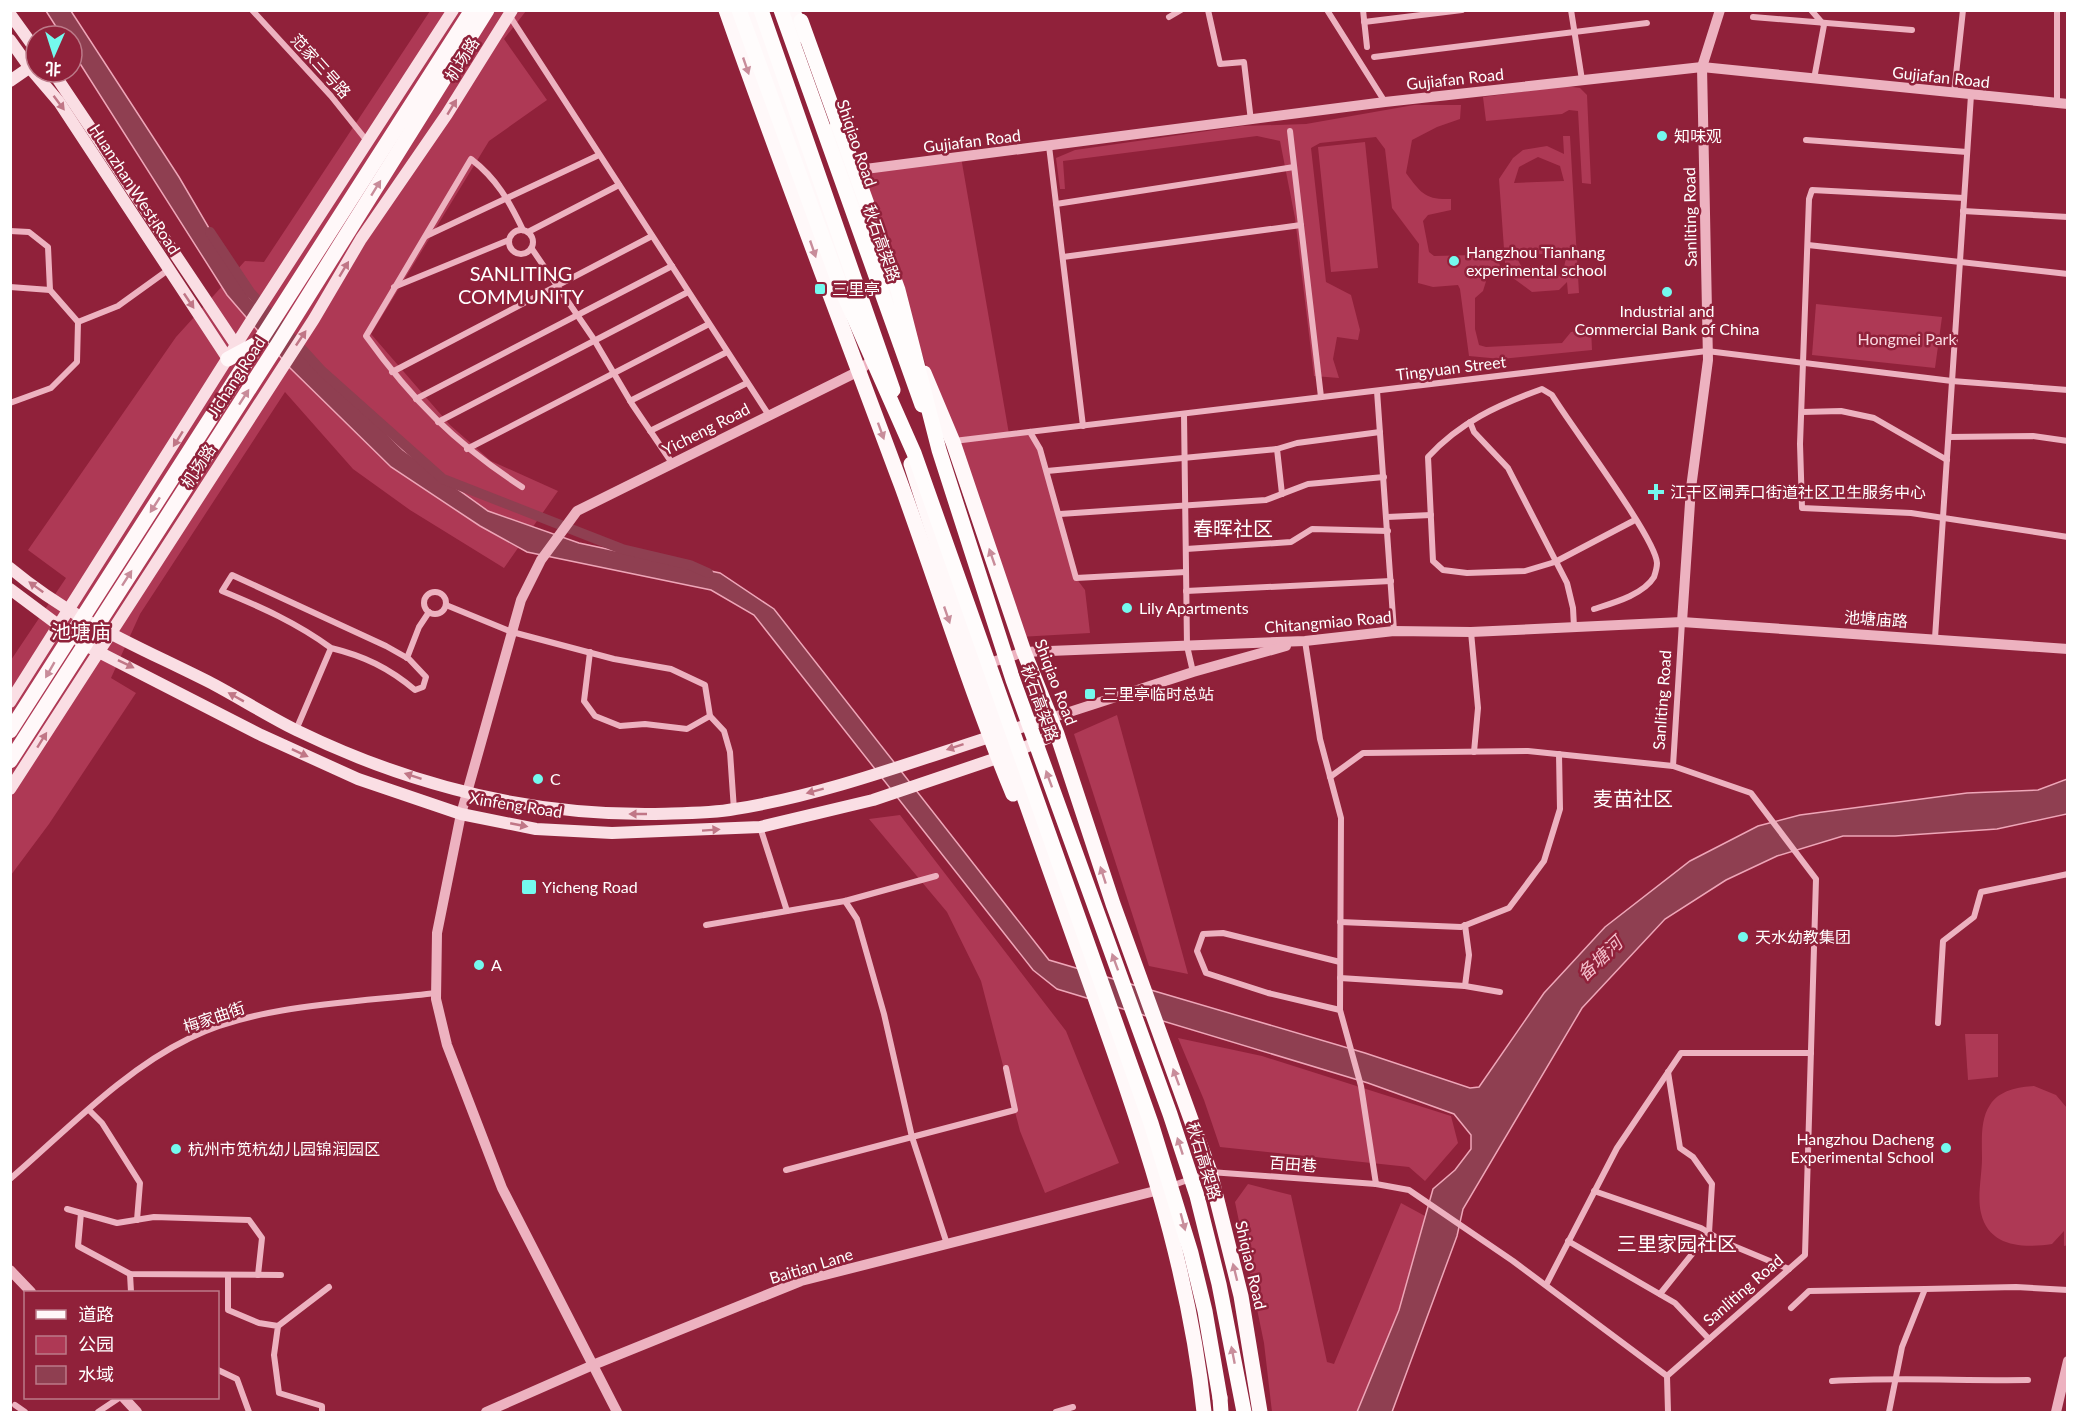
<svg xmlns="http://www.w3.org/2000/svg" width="2078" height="1423" font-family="Lato,'Noto Sans SC',sans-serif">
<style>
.green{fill:#ae3955;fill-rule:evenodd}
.water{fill:#8f3f51;stroke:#eea6b8;stroke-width:1.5}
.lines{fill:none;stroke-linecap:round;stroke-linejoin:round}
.canal{stroke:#8f3f51;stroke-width:10}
.minor{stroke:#edb2c0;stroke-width:6}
.tertiary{stroke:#edb2c0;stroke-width:10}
.secondary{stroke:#fadee4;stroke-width:12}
.primary{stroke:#fff8f9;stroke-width:15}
.trunk{stroke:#fffcfc;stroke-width:15}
.trunk-bridge{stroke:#fffcfc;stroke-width:15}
.oneway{fill:#c88c9a}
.oneway2{fill:#c07686}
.oneway3{fill:#c88e9b}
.poi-dot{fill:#74f9ee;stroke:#90213a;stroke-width:2}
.labels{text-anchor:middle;stroke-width:5;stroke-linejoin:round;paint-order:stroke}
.street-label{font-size:16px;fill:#fff;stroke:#90213a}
.poi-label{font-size:16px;fill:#fff;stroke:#90213a;text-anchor:start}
.park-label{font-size:16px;fill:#f9d7e0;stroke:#90213a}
.water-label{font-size:18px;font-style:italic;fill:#f3becb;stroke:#90213a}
.quarter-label{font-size:20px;fill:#fff;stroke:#90213a}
</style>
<rect width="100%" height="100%" fill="#90213a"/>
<g class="green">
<polygon points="430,11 526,11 504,39 547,100 489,141 371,334 450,425 491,461 558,491 504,568 410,510 353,469 285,392 140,614 111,678 136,693 49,824 11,875 11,660 66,578 28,550 176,337 245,261 264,262"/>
<polygon points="1566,86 1580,88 1587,95 1591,184 1582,183 1578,111 1569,110 1562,114 1486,121 1483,97"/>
<path d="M1414 105H1461L1460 119 1437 127 1412 140 1406 173C1421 193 1425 200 1451 199V210L1428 215 1423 221 1429 252 1434 256 1476 255 1499 263 1503 274 1488 275 1483 291 1475 298V329L1479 345 1486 347 1562 343 1571 332 1591 328 1592 350 1501 359 1469 356 1460 289 1458 285 1433 287 1418 283 1419 244 1392 208 1385 149 1376 137 1320 143 1311 148 1326 282 1351 295 1360 330 1358 340 1337 337 1333 359 1339 378 1314 376 1295 218 1280 141 1257 136 1063 161 1065 189H1060L1056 158 1075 150 1242 126 1306 124Z"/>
<path d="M1563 136H1570L1579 293 1568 294 1567 282 1559 290 1532 292 1513 278 1505 263 1499 179 1513 158 1523 150 1547 146 1564 154ZM1538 157 1560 166 1564 181 1514 183 1519 167ZM1567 253 1563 272C1543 286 1524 278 1516 255Z"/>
<polygon points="1365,142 1378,268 1331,272 1318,147"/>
<polygon points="961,157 1009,434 1030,432 1040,449 1076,578 1085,590 1090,633 1019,637 859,170"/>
<polygon points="1816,304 1942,317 1935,368 1812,355"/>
<polygon points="1117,715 1188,974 1149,966 1074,734"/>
<polygon points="900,815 1066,1031 1119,1163 1045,1193 1020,1131 981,981 947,912 869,819"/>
<polygon points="1965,1034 1998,1034 1998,1077 1968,1080"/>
<polygon points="1178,1038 1262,1056 1451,1116 1458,1143 1425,1181 1409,1167 1220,1147 1204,1100"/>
<path d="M2034 1086 2056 1095 2067 1108 2068 1245 2064 1246V1231L2052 1244C2025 1248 1989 1248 1981 1213 1977 1197 1982 1175 1982 1158 1982 1142 1980 1119 1990 1105 1999 1090 2019 1087 2034 1086Z"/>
<polygon points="1248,1184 1291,1195 1327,1362 1334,1364 1401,1203 1425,1216 1399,1310 1357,1412 1272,1412 1264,1343 1235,1202"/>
</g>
<polygon class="water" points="46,11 71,11 179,177 250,298 403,450 488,511 579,543 720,573 774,609 1049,960 1365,1053 1470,1088 1479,1087 1544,993 1605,927 1690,861 1758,826 1800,815 1967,793 2038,790 2067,779 2067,814 1997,829 1895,836 1843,836 1777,856 1726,880 1665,919 1582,1008 1463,1209 1457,1236 1392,1412 1357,1412 1399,1310 1433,1189 1455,1170 1471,1149 1471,1135 1454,1114 1368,1083 1057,989 1033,970 754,615 711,590 527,552 480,526 391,467 289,367 227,295 72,51 72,36 62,36"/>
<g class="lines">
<polyline class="canal" points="210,232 250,292 322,371 443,479 622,549 690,565 708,573"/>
<g class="minor">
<polyline points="252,10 331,96 367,141"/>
<polyline points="1208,10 1220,64 1244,62 1251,121"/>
<polyline points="1327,10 1385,102"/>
<polyline points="1363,10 1367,47"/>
<polyline points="1571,10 1582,80"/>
<polyline points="1811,10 1824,25 1814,79"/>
<polyline points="509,15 768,414"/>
<polyline points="1169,17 1181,10"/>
<polyline points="1753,17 1912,30"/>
<polyline points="1364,22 1462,10"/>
<polyline points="1374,57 1647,23"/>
<polyline points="1954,93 1963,10"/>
<polyline points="2057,103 2057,10"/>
<polyline points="1290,131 1321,397"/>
<polyline points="1806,140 1967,152"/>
<polyline points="1049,146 1083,426"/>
<polyline points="1964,198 1812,190 1809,199 1800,444 1802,508 1911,513 2068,537"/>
<polyline points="1056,204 1294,167"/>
<polyline points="1963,211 2068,217"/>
<circle cx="521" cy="242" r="12"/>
<polyline points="10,231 29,232 48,247 50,290 78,322 77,362 51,388 10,403"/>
<polyline points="528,232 619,185"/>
<polyline points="426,236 599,155"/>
<polyline points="1808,245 2068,274"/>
<polyline points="532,249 593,338 632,404 672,463"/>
<polyline points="1063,257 1301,225"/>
<polyline points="10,287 50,290"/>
<polyline points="394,287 509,240"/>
<polyline points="78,322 118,306 168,270"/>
<polyline points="392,372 652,236"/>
<polyline points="1377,391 1394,631"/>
<polyline points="416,399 672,266"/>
<polyline points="630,401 727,352"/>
<polyline points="1802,412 1841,411 1874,418 1947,460"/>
<polyline points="1184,414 1187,646 1193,672"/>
<polyline points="438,422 688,292"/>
<polyline points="1470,422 1474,432 1508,468 1567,583 1573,608 1574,627"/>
<polyline points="650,431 747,383"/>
<polyline points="1030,432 1040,449 1076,578 1186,572"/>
<polyline points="1949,437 2033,436 2068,441"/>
<polyline points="954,441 1707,351 1952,381 2068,390"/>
<polyline points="467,449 709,324"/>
<polyline points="1277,449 1282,494"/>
<polyline points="1047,471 1277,449 1297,443 1380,432"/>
<path d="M522 487C456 444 412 400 366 336L471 159C497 179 509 201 523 230"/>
<polyline points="1060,514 1266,500 1308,484 1384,477"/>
<polyline points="1387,517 1431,515"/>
<polyline points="1186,549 1291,542 1312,529 1388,531"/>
<polyline points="1186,591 1391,581"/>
<circle cx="435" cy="603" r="11"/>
<polyline points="446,605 512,632 614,659 671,669 705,685 710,716 724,731 730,752 734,810"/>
<path d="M1594 609C1613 603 1643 595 1654 577 1655 574 1657 566 1657 563 1656 538 1570 425 1552 395L1542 389C1498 405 1460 422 1428 457L1433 561 1443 570 1467 573 1525 571 1555 562 1635 520"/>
<polyline points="1471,632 1478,708 1474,752"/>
<polyline points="1935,638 1971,95"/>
<polyline points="1305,641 1320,739 1341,818 1340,1010 1361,1086 1376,1184"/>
<polyline points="590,652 584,701 595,716 620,726 645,724 687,729 710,716"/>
<polyline points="407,658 419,627 429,612"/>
<path d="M296 730 331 648C364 656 389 668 415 690L423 687 426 677 409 659 386 646 232 575 222 591C261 607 297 623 331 648"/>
<polyline points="1330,777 1363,753 1528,751 1673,766"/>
<polyline points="760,827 787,911"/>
<polyline points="845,901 857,919 884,1014 912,1137 947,1244"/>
<polyline points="1340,922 1461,927 1509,908 1544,861 1560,809 1559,754"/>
<polyline points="706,925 845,901 936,876"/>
<polyline points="1465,925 1469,955 1465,986"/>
<polyline points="1340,962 1223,933 1203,934 1197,951 1206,973 1268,993 1340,1010"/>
<polyline points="1340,978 1465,986 1500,992"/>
<polyline points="1938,1023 1943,941 1974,917 1981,892 2068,874"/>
<polyline points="89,1110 102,1123 140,1183 137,1220"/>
<polyline points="786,1170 1015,1110 1006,1068"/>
<path d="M10 1179C67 1130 122 1071 190 1038 257 1004 362 1002 436 993"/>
<polyline points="1171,1186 1210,1172 1376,1184 1409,1190 1513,1261 1667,1376"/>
<polyline points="1594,1191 1701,1228 1724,1242 1789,1269"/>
<polyline points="67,1209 117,1223 154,1217 249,1220 262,1238 258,1275"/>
<polyline points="81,1213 78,1246 130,1274 281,1275"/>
<polyline points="1568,1241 1675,1303 1709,1339"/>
<polyline points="130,1274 131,1292"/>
<polyline points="228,1275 228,1310 259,1323 278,1326 274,1355 279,1393 322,1406 322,1412"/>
<polyline points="1546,1285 1617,1148 1681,1053 1811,1053"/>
<polyline points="1660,1294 1709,1233 1712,1184 1693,1157 1680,1148 1668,1072"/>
<polyline points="1791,1308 1809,1291 1925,1289"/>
<polyline points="278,1326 329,1287"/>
<polyline points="218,1370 237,1379 249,1412"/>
<polyline points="1667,1376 1805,1255 1816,879 1751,793 1673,766 1682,622"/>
<polyline points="1667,1376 1668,1412"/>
<path d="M1832 1381C1897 1377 1962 1381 2028 1380"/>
<polyline points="15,1405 25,1412"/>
<polyline points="98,1412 119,1398"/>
<polyline points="1056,1412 1073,1407"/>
<polyline points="1889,1412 1902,1347 1925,1289 2016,1287 2068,1290"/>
</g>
<g class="tertiary">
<polyline points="850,171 1385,102 1702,67 2068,104"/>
<polyline points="1682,622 1691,488 1708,360 1702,67 1720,10"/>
<polyline points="983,665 1024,652 1305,641 1394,631 1471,632 1682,622 2068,649"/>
<polyline points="1051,718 1193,672 1286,646"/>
<polyline points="10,1270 31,1292"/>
<polyline points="124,1398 137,1412"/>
<polyline points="486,1412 593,1365 801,1281 1159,1190"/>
<polyline points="617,1412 502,1188 447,1045 436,999 437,933 461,814 521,600 541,560 577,511 859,371 876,356"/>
<polyline points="2056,1412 2068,1361"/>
</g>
<g class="secondary">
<polyline points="10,14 36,50"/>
<polyline points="10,40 30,68 59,102 228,359"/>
<polyline points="53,72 236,345"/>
<polyline points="10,81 36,63"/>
<path d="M10 568C75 622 140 647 213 684 241 699 268 716 296 730 409 785 526 815 651 814 679 813 708 814 735 809 843 792 946 748 1051 718"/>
<polyline points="10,589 85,645 261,735 358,779 461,814 536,829 612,833 760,827 873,800 1009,754 1057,734"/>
<polyline points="10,702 253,318 453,10"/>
<polyline points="10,789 314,319 361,239 447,114 512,10"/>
</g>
<g class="primary">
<path d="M726 10C782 170 843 328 902 487 939 589 971 693 1013 794"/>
<polyline points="753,10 812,187 852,294"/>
<polyline points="793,10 801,35"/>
<polyline points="833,131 899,315"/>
<polyline points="228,359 256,344"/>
<polyline points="924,373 953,442 1024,652 1057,734 1113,904 1210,1172 1241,1296 1260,1412"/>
<path d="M911 464C964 629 1022 792 1080 955 1133 1105 1188 1254 1204 1412"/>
<polyline points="10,731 472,10"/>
<polyline points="10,761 278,344 487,10"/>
</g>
<g class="trunk">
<polyline points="739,10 841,288"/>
<polyline points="761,10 893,390"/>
<polyline points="781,10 922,405"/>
<polyline points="1220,1398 1221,1412"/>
</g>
<g class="trunk-bridge">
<polyline points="801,21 898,290 939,450 1013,680 1170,1114 1197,1196 1219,1284 1244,1412"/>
<polyline points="841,288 914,453 1151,1123 1191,1253 1205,1311 1220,1398"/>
</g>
</g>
<defs><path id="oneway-solid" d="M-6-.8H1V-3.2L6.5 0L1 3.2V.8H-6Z" transform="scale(1.5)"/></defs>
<g class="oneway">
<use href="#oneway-solid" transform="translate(746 66) rotate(71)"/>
<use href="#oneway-solid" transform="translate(376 188) rotate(-58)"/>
<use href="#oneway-solid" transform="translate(813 249) rotate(71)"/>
<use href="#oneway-solid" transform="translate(244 397) rotate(-57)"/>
<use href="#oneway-solid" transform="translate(881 431) rotate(70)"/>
<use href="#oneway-solid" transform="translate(155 505) rotate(123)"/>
<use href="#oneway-solid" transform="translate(992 557) rotate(-109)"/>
<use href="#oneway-solid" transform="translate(127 578) rotate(-57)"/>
<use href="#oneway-solid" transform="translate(947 615) rotate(71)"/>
<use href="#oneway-solid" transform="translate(50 670) rotate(120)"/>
<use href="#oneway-solid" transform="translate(1103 875) rotate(-108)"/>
<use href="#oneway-solid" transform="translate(1176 1077) rotate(-110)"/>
<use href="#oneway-solid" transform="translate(1235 1272) rotate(-104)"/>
</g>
<g class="oneway2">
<use href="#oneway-solid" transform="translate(59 103) rotate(53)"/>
<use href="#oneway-solid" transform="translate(452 107) rotate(-59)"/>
<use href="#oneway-solid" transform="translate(344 269) rotate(-59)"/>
<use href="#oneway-solid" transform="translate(189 301) rotate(56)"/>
<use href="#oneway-solid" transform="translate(301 338) rotate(-56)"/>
<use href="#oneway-solid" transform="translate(178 439) rotate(122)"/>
<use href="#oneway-solid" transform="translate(36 587) rotate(-144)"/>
<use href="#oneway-solid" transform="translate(126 664) rotate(26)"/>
<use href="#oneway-solid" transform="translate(236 697) rotate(-151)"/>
<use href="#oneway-solid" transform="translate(42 740) rotate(-58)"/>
<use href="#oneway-solid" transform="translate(955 747) rotate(162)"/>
<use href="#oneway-solid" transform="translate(300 753) rotate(25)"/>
<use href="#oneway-solid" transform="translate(413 776) rotate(-162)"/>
<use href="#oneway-solid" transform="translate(815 791) rotate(165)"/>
<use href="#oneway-solid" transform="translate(638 814) rotate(180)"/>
<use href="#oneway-solid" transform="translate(519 825) rotate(11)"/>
<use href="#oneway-solid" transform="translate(711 830) rotate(-4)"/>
</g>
<g class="oneway3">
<use href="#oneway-solid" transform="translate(1049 779) rotate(-110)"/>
<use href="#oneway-solid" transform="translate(1115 962) rotate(-110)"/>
<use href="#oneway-solid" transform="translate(1180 1146) rotate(-108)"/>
<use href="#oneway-solid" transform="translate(1183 1222) rotate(75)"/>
<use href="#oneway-solid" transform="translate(1233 1355) rotate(-101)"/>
</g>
<g class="poi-dot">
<circle cx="1662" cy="136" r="6"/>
<circle cx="1454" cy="261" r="6"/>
<rect x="814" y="283" width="12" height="12" rx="3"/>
<circle cx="1667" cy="292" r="6"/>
<path d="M1653 483h6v6h6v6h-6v6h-6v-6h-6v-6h6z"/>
<circle cx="1127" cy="608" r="6"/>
<rect x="1084" y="688" width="12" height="12" rx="3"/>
<circle cx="538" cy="779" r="6"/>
<rect x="521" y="879" width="16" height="16" rx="3"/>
<circle cx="1743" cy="937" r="6"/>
<circle cx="479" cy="965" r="6"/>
<circle cx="1946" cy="1148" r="6"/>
<circle cx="176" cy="1149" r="6"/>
</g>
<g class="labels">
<g class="street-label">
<text transform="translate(462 59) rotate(-58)" y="6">机场路</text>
<text transform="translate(321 66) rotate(48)" y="6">范家三号路</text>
<text transform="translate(1941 77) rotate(6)" y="6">Gujiafan Road</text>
<text transform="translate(1455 79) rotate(-6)" y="6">Gujiafan Road</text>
<text transform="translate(972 141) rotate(-7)" y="6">Gujiafan Road</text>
<text transform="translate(857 143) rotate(71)" y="6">Shiqiao Road</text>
<text transform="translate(135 189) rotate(57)" y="6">Huanzhan West Road</text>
<text transform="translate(1690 217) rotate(-91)" y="6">Sanliting Road</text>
<text transform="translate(882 243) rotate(71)" y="6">秋石高架路</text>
<text transform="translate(1451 368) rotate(-7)" y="6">Tingyuan Street</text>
<text transform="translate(236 377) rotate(-57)" y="6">Jichang Road</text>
<text transform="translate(706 429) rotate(-27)" y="6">Yicheng Road</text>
<text transform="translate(198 466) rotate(-57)" y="6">机场路</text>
<text transform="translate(1876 619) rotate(4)" y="6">池塘庙路</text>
<text transform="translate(1328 622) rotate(-5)" y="6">Chitangmiao Road</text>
<text transform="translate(1056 682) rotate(69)" y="6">Shiqiao Road</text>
<text transform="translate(1662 700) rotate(-86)" y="6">Sanliting Road</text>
<text transform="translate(1040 703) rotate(70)" y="6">秋石高架路</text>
<text transform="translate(516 805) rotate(9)" y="6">Xinfeng Road</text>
<text transform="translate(214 1017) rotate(-19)" y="6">梅家曲街</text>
<text transform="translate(1204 1161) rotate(73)" y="6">秋石高架路</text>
<text transform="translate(1293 1164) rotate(4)" y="6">百田巷</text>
<text transform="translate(1251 1265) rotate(77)" y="6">Shiqiao Road</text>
<text transform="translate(811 1266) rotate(-17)" y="6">Baitian Lane</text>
<text transform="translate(1743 1290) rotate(-41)" y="6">Sanliting Road</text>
</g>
<g class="poi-label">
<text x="1674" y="142">知味观</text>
<text x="1466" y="258">Hangzhou Tianhang<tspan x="1466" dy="18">experimental school</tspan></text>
<text x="832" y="295">三里亭</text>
<text x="1667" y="317" text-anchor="middle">Industrial and<tspan x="1667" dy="18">Commercial Bank of China</tspan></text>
<text x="1670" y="498">江干区闸弄口街道社区卫生服务中心</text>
<text x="1139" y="614">Lily Apartments</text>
<text x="1102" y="700">三里亭临时总站</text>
<text x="550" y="785">C</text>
<text x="542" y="893">Yicheng Road</text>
<text x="1755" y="943">天水幼教集团</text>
<text x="491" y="971">A</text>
<text x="1934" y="1145" text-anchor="end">Hangzhou Dacheng<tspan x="1934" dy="18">Experimental School</tspan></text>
<text x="188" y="1155">杭州市笕杭幼儿园锦润园区</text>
</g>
<g class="park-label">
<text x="1907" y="345">Hongmei Park</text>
</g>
<g class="water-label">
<text transform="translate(1600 959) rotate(-44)" y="6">备塘河</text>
</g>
<g class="quarter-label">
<text x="521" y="281">SANLITING<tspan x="521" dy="23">COMMUNITY</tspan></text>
<text x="1233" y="536">春晖社区</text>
<text x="81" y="639">池塘庙</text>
<text x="1633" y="806">麦苗社区</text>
<text x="1677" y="1251">三里家园社区</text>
</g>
</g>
<rect width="2078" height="1423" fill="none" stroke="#ffffff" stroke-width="24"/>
<rect x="24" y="1291" width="195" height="108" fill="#90213a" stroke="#bc7a89" stroke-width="1.5"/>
<rect x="36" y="1310" width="30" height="9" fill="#fff8f9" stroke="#bc7a89" stroke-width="1.5"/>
<text x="78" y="1321" font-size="18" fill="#ffffff">道路</text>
<rect x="36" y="1336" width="30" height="18" fill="#ae3955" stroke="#bc7a89" stroke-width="1.5"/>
<text x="78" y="1351" font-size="18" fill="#ffffff">公园</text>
<rect x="36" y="1366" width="30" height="18" fill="#8f3f51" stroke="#bc7a89" stroke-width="1.5"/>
<text x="78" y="1381" font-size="18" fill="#ffffff">水域</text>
<g transform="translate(54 54) rotate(183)"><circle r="28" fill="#90213a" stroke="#bc7a89" stroke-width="1.5"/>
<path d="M0-4.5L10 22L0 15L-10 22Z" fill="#74f9ee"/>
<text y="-9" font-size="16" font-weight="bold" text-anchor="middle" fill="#ffffff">北</text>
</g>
</svg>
